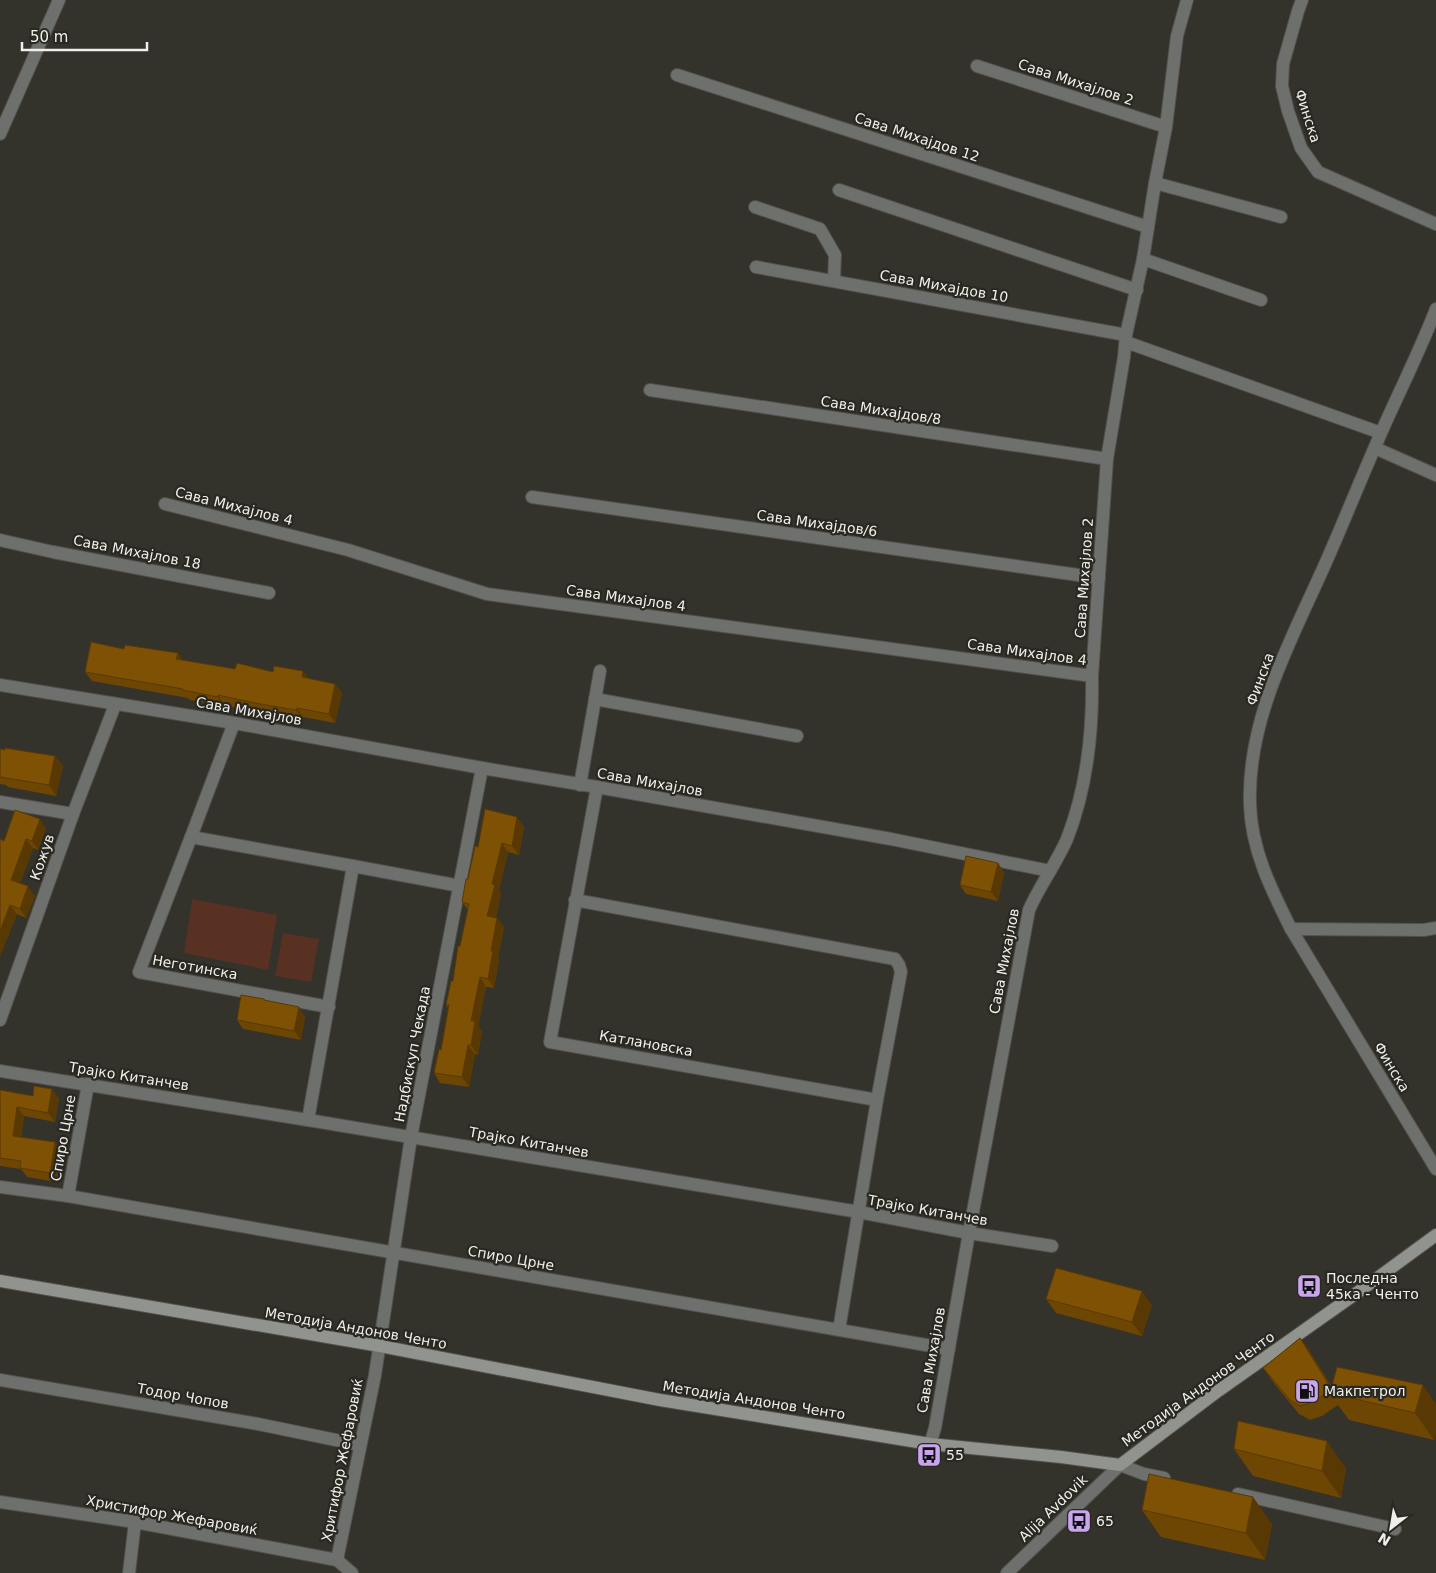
<svg xmlns="http://www.w3.org/2000/svg" width="1436" height="1573" font-family="'DejaVu Sans',sans-serif">
<style>
.green{fill:#583123}
.lines{fill:none;stroke-linecap:round;stroke-linejoin:round}
.minor-casing{stroke:#51504a;stroke-width:14}
.secondary-casing{stroke:#51504a;stroke-width:14}
.minor{stroke:#6e706d;stroke-width:12}
.secondary{stroke:#90938e;stroke-width:12}
.wall{fill:#6d4603}
.shaded-wall{fill:#593903}
.building{fill:#7f5104;stroke:#593903}
.labels{text-anchor:middle;stroke-width:4.5;stroke-linejoin:round;paint-order:stroke}
.street-label{font-size:14px;fill:#f0efeb;stroke:#292821}
.poi-label{font-size:14px;fill:#f0efeb;stroke:#292821;text-anchor:start}
</style>
<rect width="100%" height="100%" fill="#33322b"/>
<g class="green">
<polygon points="192,899 277,915 268,970 184,953"/>
<polygon points="283,933 319,939 311,982 275,976"/>
</g>
<g class="lines">
<defs>
<g id="minor">
<polyline points="1302,0 1298,11 1283,64 1282,86 1288,111 1301,148 1318,172 1436,224"/>
<polyline points="977,66 1166,127"/>
<polyline points="677,75 1148,227"/>
<polyline points="0,134 59,0"/>
<polyline points="1155,183 1281,217"/>
<polyline points="839,190 1137,290"/>
<polyline points="755,207 820,229 835,255 834,281"/>
<polyline points="1143,259 1261,300"/>
<polyline points="756,267 1126,335"/>
<path d="M1436 309C1420 351 1399 392 1381 433 1362 476 1345 519 1326 562 1292 639 1247 718 1250 804 1251 849 1271 889 1291 929L1436 1169"/>
<polyline points="1126,342 1381,433"/>
<polyline points="650,390 1107,459"/>
<polyline points="1375,448 1436,475"/>
<polyline points="532,497 1099,578"/>
<polyline points="165,504 348,550 487,594 1092,676"/>
<polyline points="0,540 53,552 269,593"/>
<polyline points="0,685 234,723 482,768 597,787 891,839 1050,871"/>
<polyline points="595,699 797,736"/>
<polyline points="234,723 191,837 353,866 308,1120"/>
<polyline points="580,785 600,671"/>
<polyline points="597,787 550,1042 877,1100"/>
<polyline points="0,802 73,814"/>
<polyline points="191,837 139,972 329,1007"/>
<polyline points="353,866 460,886"/>
<polyline points="575,900 895,959 899,965 901,972 877,1100 839,1330"/>
<polyline points="1291,929 1424,930 1436,928"/>
<polyline points="0,1020 73,814 115,705"/>
<polyline points="0,1071 308,1120 859,1212 969,1233 1052,1246"/>
<polyline points="0,1187 68,1196 949,1349"/>
<polyline points="68,1196 88,1084"/>
<polyline points="0,1380 258,1424 360,1445"/>
<path d="M930 1444 935 1428 969 1233 1029 910C1040 885 1056 864 1067 839 1087 788 1093 731 1092 676L1107 459 1124 357 1126 335 1143 259 1155 183 1166 127 1177 36 1187 0"/>
<polyline points="1238,1494 1395,1529"/>
<polyline points="0,1502 135,1522 337,1560"/>
<polyline points="337,1560 375,1375 411,1137 482,768"/>
<polyline points="337,1560 352,1573"/>
<polyline points="129,1573 135,1522"/>
<polyline points="1007,1573 1120,1465 1144,1474 1164,1478"/>
</g>
<polyline id="secondary" points="0,1281 380,1346 660,1400 930,1444 1061,1457 1120,1465 1218,1391 1361,1290 1436,1235"/>
</defs>
<use href="#minor" class="minor-casing"/>
<use href="#secondary" class="secondary-casing"/>
<use href="#minor" class="minor"/>
<use href="#secondary" class="secondary"/>
</g>
<g class="wall">
<polygon points="124,649 178,653 182,660 235,669 273,672 303,671 309,679 335,684 342,693 335,723 303,717 303,719 261,713 224,705 224,706 190,700 188,698 92,681 85,672"/>
<polygon points="0,749 55,756 63,766 56,796 8,787 6,785 0,784"/>
<polygon points="524,827 519,855 508,852 499,891 501,894 496,917 497,918 504,927 498,958 499,960 494,988 486,987 478,1026 482,1031 478,1055 475,1054 469,1087 440,1083 434,1073 441,1050 448,1008 446,1005 453,981 468,910 462,902 468,879 478,847"/>
<polygon points="46,828 38,850 33,848 20,883 35,896 26,918 17,914 0,956 0,839 4,841"/>
<polygon points="1004,872 998,901 966,894 960,885"/>
<polygon points="264,999 266,1001 305,1017 301,1040 243,1029 237,1020"/>
<polygon points="0,1090 33,1096 59,1098 55,1122 24,1116 21,1137 61,1151 57,1182 27,1177 21,1169 0,1166"/>
<polygon points="1046,1299 1152,1305 1142,1336 1056,1313"/>
<polygon points="1300,1338 1310,1352 1332,1387 1436,1404 1436,1434 1434,1440 1349,1420 1338,1405 1322,1416 1310,1420 1299,1414 1273,1382 1263,1368"/>
<polygon points="1234,1449 1346,1468 1341,1498 1253,1476"/>
<polygon points="1142,1510 1272,1524 1265,1560 1161,1537"/>
</g>
<g class="shaded-wall">
<polygon points="178,653 184,663 176,659"/>
<polygon points="303,671 310,680 302,677"/>
<polygon points="335,684 342,693 335,723 329,714"/>
<polygon points="218,695 224,705 224,706 218,697"/>
<polygon points="297,708 303,717 303,719 296,710"/>
<polygon points="55,756 63,766 56,796 49,785"/>
<polygon points="517,817 524,827 519,855 512,846"/>
<polygon points="40,819 46,828 38,850 32,841"/>
<polygon points="26,839 33,848 18,889 11,880"/>
<polygon points="502,843 508,852 499,891 501,894 494,925 487,916 492,884"/>
<polygon points="998,863 1004,872 998,901 991,892"/>
<polygon points="28,886 35,896 26,918 20,909"/>
<polygon points="10,905 17,914 0,956 0,931"/>
<polygon points="497,918 504,927 498,958 499,960 494,988 488,979 491,951"/>
<polygon points="480,977 486,987 478,1026 482,1031 478,1055 471,1045 471,1021"/>
<polygon points="299,1007 305,1017 301,1040 294,1031"/>
<polygon points="468,1045 475,1054 469,1087 462,1077"/>
<polygon points="52,1089 59,1098 55,1122 48,1113"/>
<polygon points="17,1107 24,1116 19,1145 13,1136"/>
<polygon points="55,1142 61,1151 57,1182 50,1173"/>
<polygon points="1142,1291 1152,1305 1142,1336 1132,1322"/>
<polygon points="1300,1338 1310,1352 1337,1395 1336,1395"/>
<polygon points="1423,1385 1436,1404 1436,1434 1434,1440 1415,1413"/>
<polygon points="1327,1441 1346,1468 1341,1498 1322,1471"/>
<polygon points="1253,1497 1272,1524 1265,1560 1246,1533"/>
</g>
<g class="building">
<polygon points="91,642 124,649 125,645 178,653 176,659 235,669 237,663 273,672 274,666 303,671 302,677 335,684 329,714 297,708 296,710 255,703 218,695 218,697 183,690 183,689 85,672"/>
<polygon points="5,748 55,756 49,785 0,777 0,749 5,750"/>
<polygon points="485,809 517,817 512,846 502,843 492,884 495,885 487,916 497,918 491,951 493,951 488,979 480,977 471,1021 475,1021 471,1045 468,1045 462,1077 434,1073 439,1049 441,1050 449,1005 446,1005 451,981 453,981 458,946 460,946 469,904 462,902 466,879 468,879 475,846 478,847"/>
<polygon points="15,810 40,819 32,841 26,839 11,880 28,886 20,909 10,905 0,931 0,839 4,841"/>
<polygon points="966,856 998,863 991,892 960,885"/>
<polygon points="241,995 264,999 264,1000 299,1007 294,1031 237,1020"/>
<polygon points="34,1086 52,1089 48,1113 17,1107 13,1136 55,1142 50,1173 20,1168 21,1161 0,1158 0,1090 33,1096"/>
<polygon points="1056,1268 1142,1291 1132,1322 1046,1299"/>
<polygon points="1300,1338 1331,1388 1331,1390 1313,1402 1300,1406 1290,1400 1263,1368"/>
<polygon points="1337,1367 1423,1385 1415,1413 1330,1393"/>
<polygon points="1238,1421 1327,1441 1322,1471 1234,1449"/>
<polygon points="1149,1474 1253,1497 1246,1533 1142,1510"/>
</g>
<defs>
<symbol id="bus-square" viewBox="-11 -11 22 22"><rect x="-9" y="-9" width="18" height="18" rx="4" fill="#c9a5ee" stroke="#292821"/><path d="M-5-6H5V4H4V6H2V4H-2V6H-4V4H-5ZM-3.5-4V0h7V-4ZM-3.5 1.2v1.5H-2V1.2ZM2 1.2v1.5H3.5V1.2Z" fill="#111"/></symbol>
<symbol id="fuel-square" viewBox="-11 -11 22 22"><rect x="-9" y="-9" width="18" height="18" rx="4" fill="#c9a5ee" stroke="#292821"/><path d="M-5.5-6h7V0h2V4h1.3V-2.5L3-4.5l.8-.8L6-3V5H2.5V1h-1V6h-7ZM-4.2-4.7v3.2H.2V-4.7Z" fill="#111"/></symbol>
</defs>
<g fill-rule="evenodd">
<use href="#bus-square" x="1295" y="1272" width="28" height="28"/>
<use href="#fuel-square" x="1293" y="1377" width="28" height="28"/>
<use href="#bus-square" x="915" y="1441" width="28" height="28"/>
<use href="#bus-square" x="1065" y="1507" width="28" height="28"/>
</g>
<g class="labels">
<g class="street-label">
<text transform="translate(1076 82) rotate(18)" y="5">Сава Михајлов 2</text>
<text transform="translate(1308 116) rotate(72)" y="5">Финска</text>
<text transform="translate(917 137) rotate(18)" y="5">Сава Михајдов 12</text>
<text transform="translate(944 286) rotate(10)" y="5">Сава Михајдов 10</text>
<text transform="translate(881 410) rotate(9)" y="5">Сава Михајдов/8</text>
<text transform="translate(234 506) rotate(14)" y="5">Сава Михајлов 4</text>
<text transform="translate(817 523) rotate(8)" y="5">Сава Михајдов/6</text>
<text transform="translate(137 552) rotate(11)" y="5">Сава Михајлов 18</text>
<text transform="translate(1084 578) rotate(-86)" y="5">Сава Михајлов 2</text>
<text transform="translate(626 598) rotate(8)" y="5">Сава Михајлов 4</text>
<text transform="translate(1027 652) rotate(8)" y="5">Сава Михајлов 4</text>
<text transform="translate(1260 679) rotate(-70)" y="5">Финска</text>
<text transform="translate(249 711) rotate(10)" y="5">Сава Михајлов</text>
<text transform="translate(650 782) rotate(10)" y="5">Сава Михајлов</text>
<text transform="translate(42 857) rotate(-71)" y="5">Кожув</text>
<text transform="translate(1004 961) rotate(-79)" y="5">Сава Михајлов</text>
<text transform="translate(195 967) rotate(10)" y="5">Неготинска</text>
<text transform="translate(646 1043) rotate(10)" y="5">Катлановска</text>
<text transform="translate(412 1054) rotate(-79)" y="5">Надбискуп Чекада</text>
<text transform="translate(1392 1067) rotate(59)" y="5">Финска</text>
<text transform="translate(129 1076) rotate(9)" y="5">Трајко Китанчев</text>
<text transform="translate(63 1138) rotate(-80)" y="5">Спиро Црне</text>
<text transform="translate(529 1142) rotate(10)" y="5">Трајко Китанчев</text>
<text transform="translate(928 1210) rotate(10)" y="5">Трајко Китанчев</text>
<text transform="translate(511 1258) rotate(10)" y="5">Спиро Црне</text>
<text transform="translate(356 1328) rotate(10)" y="5">Методија Андонов Ченто</text>
<text transform="translate(931 1360) rotate(-80)" y="5">Сава Михајлов</text>
<text transform="translate(1198 1389) rotate(-36)" y="5">Методија Андонов Ченто</text>
<text transform="translate(183 1396) rotate(10)" y="5">Тодор Чопов</text>
<text transform="translate(754 1400) rotate(9)" y="5">Методија Андонов Ченто</text>
<text transform="translate(342 1460) rotate(-79)" y="5">Хритифор Жефаровиќ</text>
<text transform="translate(1053 1508) rotate(-44)" y="5">Alija Avdovik</text>
<text transform="translate(172 1515) rotate(10)" y="5">Христифор Жефаровиќ</text>
</g>
<g class="poi-label">
<text x="1326" y="1283">Последна<tspan x="1326" dy="16">45ка - Ченто</tspan></text>
<text x="1324" y="1396">Макпетрол</text>
<text x="946" y="1460">55</text>
<text x="1096" y="1526">65</text>
</g>
</g>
<g transform="translate(1391 1528) rotate(211)" stroke="#292821" stroke-width="4" paint-order="stroke">
<path d="M0-4L9 19L0 12L-9 19Z" fill="#f0efeb"/>
<text y="-8" font-size="14" font-weight="bold" text-anchor="middle" fill="#f0efeb">N</text>
</g>
<path d="M22 42v8h125v-8" fill="none" stroke="#f0efeb" stroke-width="2.5"/>
<text x="30" y="42" font-size="15" fill="#f0efeb" stroke="#292821" stroke-width="4" paint-order="stroke">50 m</text>
</svg>
